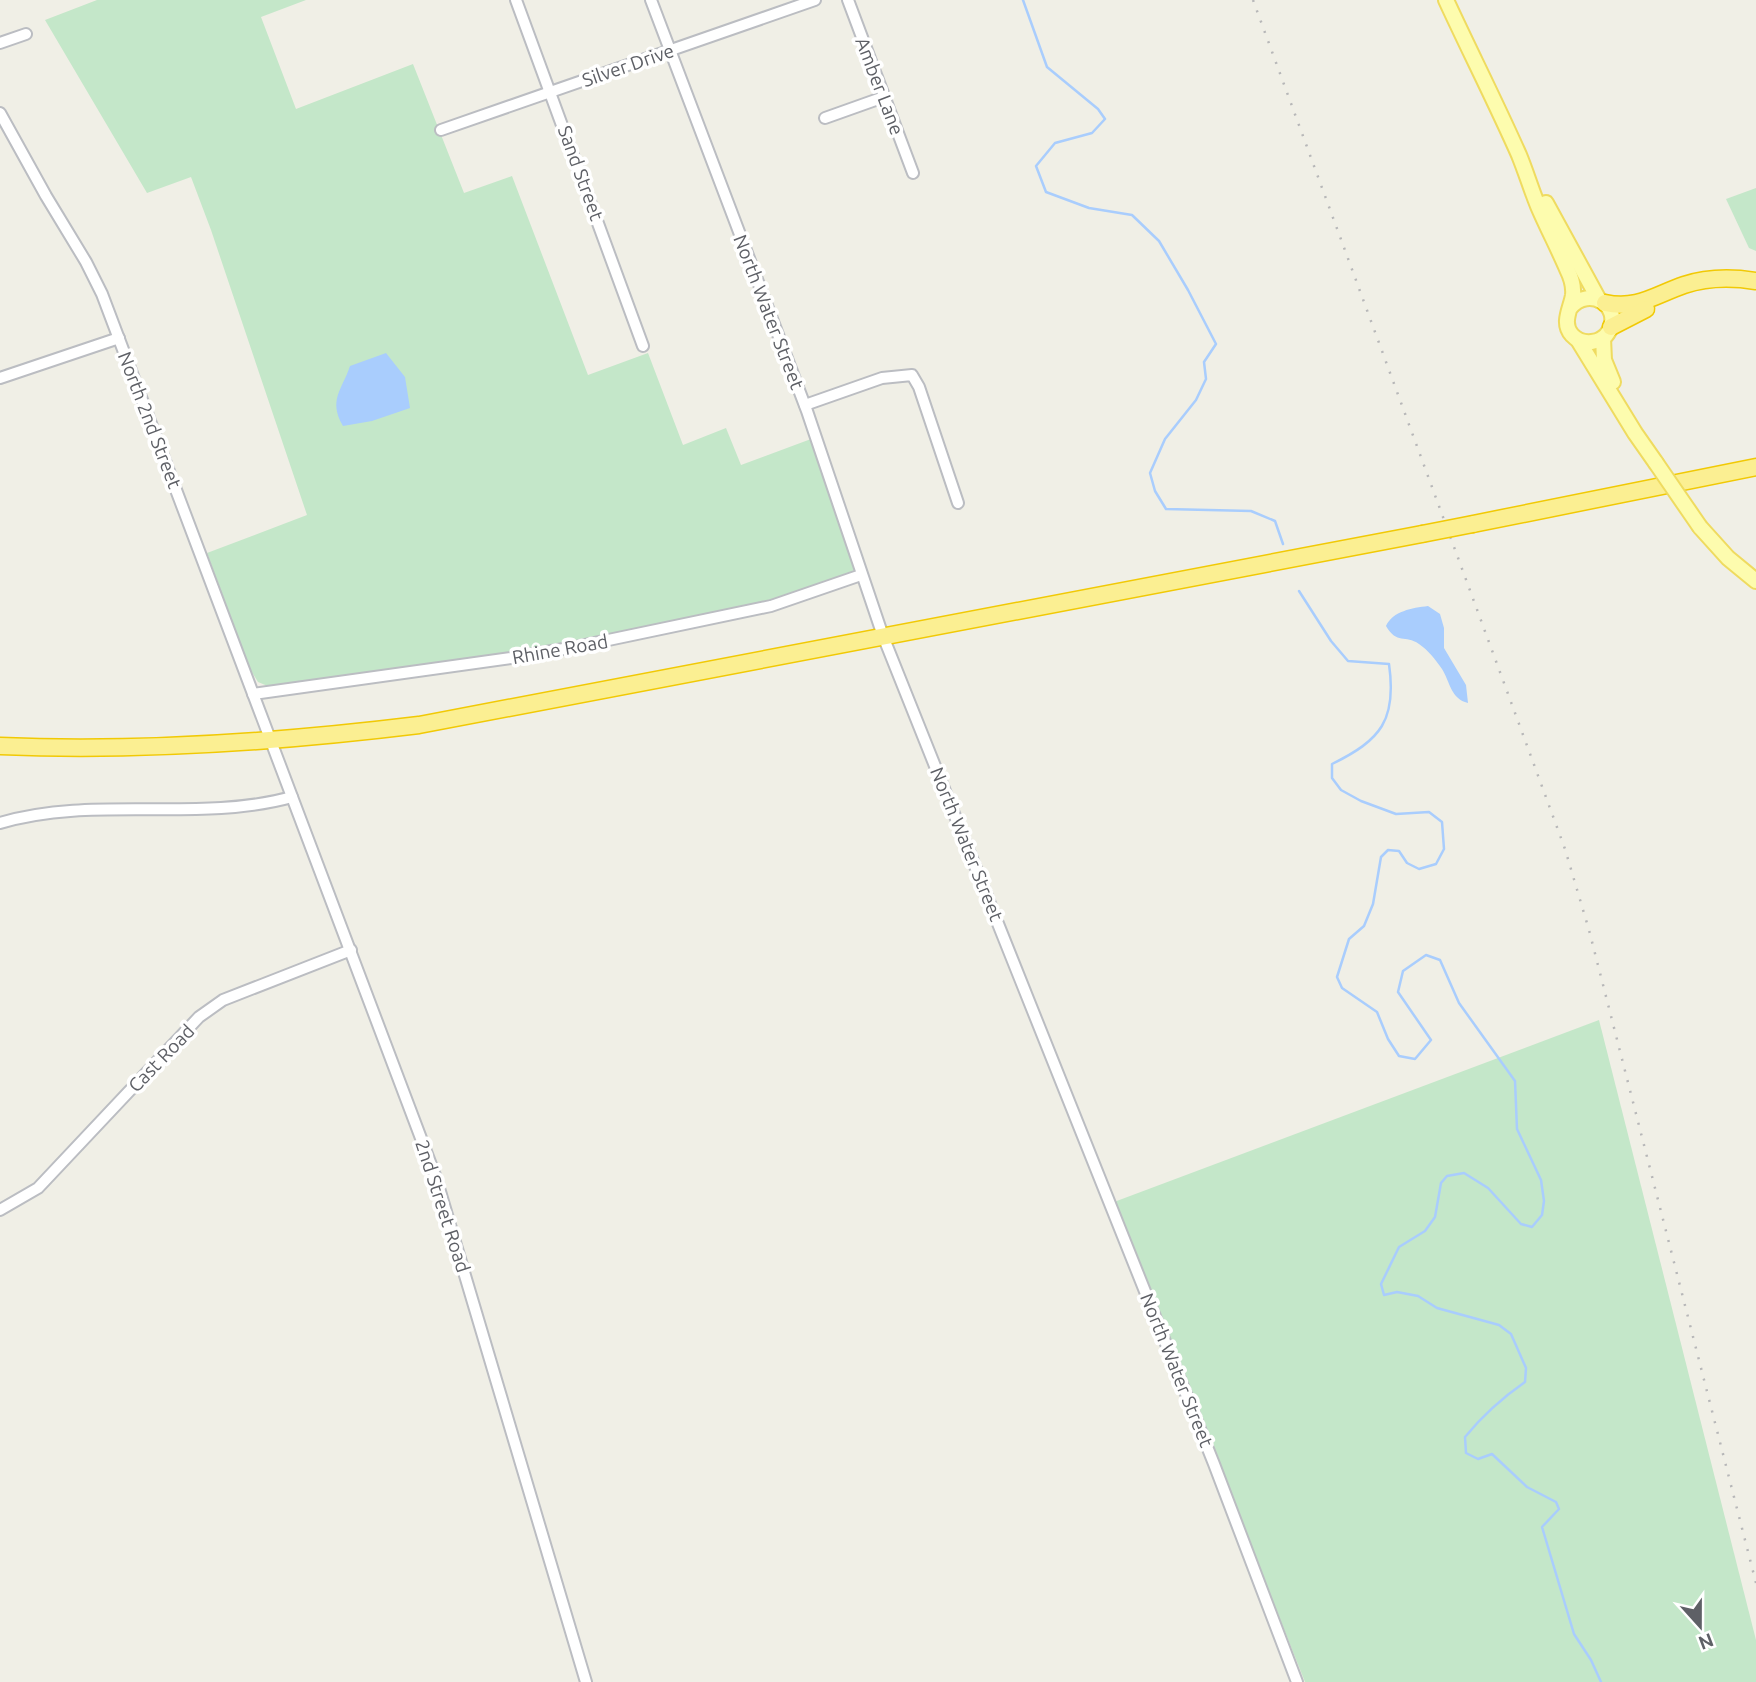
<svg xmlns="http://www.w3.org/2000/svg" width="1756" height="1682" font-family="Ubuntu,sans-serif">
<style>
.green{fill:#c4e7c9}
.water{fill:#a9cdfd}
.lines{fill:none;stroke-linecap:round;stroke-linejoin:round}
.stream{stroke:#a9cdfd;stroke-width:2.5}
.minor-casing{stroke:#bbbdc2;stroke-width:14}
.major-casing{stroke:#efdb60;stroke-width:18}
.highway-casing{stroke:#f1c905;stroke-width:19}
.minor{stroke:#fff;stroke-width:10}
.major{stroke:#fdfcae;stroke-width:14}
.highway{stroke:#fbef92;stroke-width:16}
.rail{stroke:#b7b7b8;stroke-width:2.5;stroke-dasharray:2 9;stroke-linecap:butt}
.major-bridge-casing{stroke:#efdb60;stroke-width:18;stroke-linecap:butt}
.highway-bridge-casing{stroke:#f1c905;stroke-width:19;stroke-linecap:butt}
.major-bridge{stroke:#fdfcae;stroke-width:14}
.highway-bridge{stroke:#fbef92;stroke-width:16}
.labels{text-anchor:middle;stroke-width:7;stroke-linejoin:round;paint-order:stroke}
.street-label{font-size:19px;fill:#5e6066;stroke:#fff}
</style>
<rect width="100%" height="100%" fill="#f0efe6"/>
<g class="green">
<polygon points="97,0 306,0 261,17 296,109 413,64 464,193 512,176 588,375 648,353 683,445 726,428 741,465 811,439 854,570 823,587 775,603 490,659 270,687 258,682 250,669 207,553 307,515 211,230 191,177 147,193 45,20"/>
<polygon points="1756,188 1756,251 1749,248 1726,199"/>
<polygon points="1599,1020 1756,1640 1756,1682 1305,1682 1114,1202"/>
</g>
<g class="water">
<path d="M386 353 405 377 410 408 372 421 343 426C328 400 342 390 350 366Z"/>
<path d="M1428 606 1440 614 1444 628V648L1466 685 1468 703C1451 699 1450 682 1442 669 1435 659 1428 650 1419 644 1405 634 1397 645 1386 626 1393 611 1412 608 1428 606Z"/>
</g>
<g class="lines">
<g class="stream">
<polyline points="1023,0 1047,67 1098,109 1105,119 1092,133 1055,143 1036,166 1046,192 1089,208 1132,215 1159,241 1188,290 1216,344 1204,362 1206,379 1196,400 1165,439 1150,473 1155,491 1166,509 1251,511 1275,521 1283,544"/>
<path d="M1299 591 1331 641 1348 661 1389 664C1397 720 1381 740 1332 764V778L1341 790 1361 801 1396 814 1429 812 1442 822 1444 849 1436 864 1419 869 1407 863 1399 851 1388 850 1381 857 1373 904 1364 926 1349 939 1337 977 1342 988 1377 1012 1388 1039 1399 1056 1415 1059 1431 1040 1398 992 1403 971 1426 955 1440 960 1459 1003 1515 1081 1517 1129 1541 1180 1544 1201 1542 1215 1532 1227 1521 1224 1488 1188 1464 1173 1447 1176 1441 1183 1435 1217 1425 1231 1399 1247 1381 1284 1384 1295 1397 1292 1418 1296 1437 1308 1499 1325 1511 1334 1526 1368 1525 1382C1502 1398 1483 1415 1465 1437L1466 1453 1478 1459 1492 1454 1527 1487 1556 1502 1559 1509 1542 1527 1574 1634 1591 1660 1601 1682"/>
</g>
<defs>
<g id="minor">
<polyline points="516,0 643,346"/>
<polyline points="651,0 807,411 883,636 1214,1464 1297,1682"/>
<polyline points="848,0 913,173"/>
<polyline points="0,43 26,34"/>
<polyline points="0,113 46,196 86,262 102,294 436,1178 586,1682"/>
<polyline points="825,118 884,97"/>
<polyline points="441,130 815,0"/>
<polyline points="0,378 119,338"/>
<polyline points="805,405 882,378 912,375 919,387 958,503"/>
<polyline points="253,694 511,658 575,647 771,606 861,575"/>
<path d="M0 823C93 795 198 823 292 797"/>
<polyline points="0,1210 38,1188 199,1017 223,1000 351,950"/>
</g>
<g id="major">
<path d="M1446 0C1470 52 1496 103 1519 155 1526 172 1531 189 1538 206 1547 227 1558 248 1567 269 1571 277 1574 285 1573 295 1571 308 1561 323 1572 335 1582 346 1602 344 1609 331 1623 306 1589 285 1570 308"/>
<polyline points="1546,203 1599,300"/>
<polyline points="1603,338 1604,360 1613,382"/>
<polyline points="1578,340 1635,433 1656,463"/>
<polyline points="1700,527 1728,558 1756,581"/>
</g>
<g id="highway">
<path d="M1605 303C1637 310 1655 295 1684 285 1708 277 1731 277 1756 281"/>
<polyline points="1611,327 1646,309"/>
<polyline points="1473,524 1756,467"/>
<path d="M0 746C140 752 280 742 419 725L1422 534"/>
</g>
</defs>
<use href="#minor" class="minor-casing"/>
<use href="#major" class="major-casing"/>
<use href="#highway" class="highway-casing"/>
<use href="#minor" class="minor"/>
<use href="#major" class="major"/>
<use href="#highway" class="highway"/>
<polyline class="rail" points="1253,0 1565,849 1589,930 1756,1583"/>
<defs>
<polyline id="major-bridge" points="1656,463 1700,527"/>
<polyline id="highway-bridge" points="1422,534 1473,524"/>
</defs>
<use href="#major-bridge" class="major-bridge-casing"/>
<use href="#highway-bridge" class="highway-bridge-casing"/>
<use href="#major-bridge" class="major-bridge"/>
<use href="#highway-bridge" class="highway-bridge"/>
</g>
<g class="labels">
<g class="street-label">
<text transform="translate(628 65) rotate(-19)" y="7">Silver Drive</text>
<text transform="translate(880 86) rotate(69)" y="7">Amber Lane</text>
<text transform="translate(581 173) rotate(70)" y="7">Sand Street</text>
<text transform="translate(769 312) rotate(69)" y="7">North Water Street</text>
<text transform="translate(150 420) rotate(69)" y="7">North 2nd Street</text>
<text transform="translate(560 649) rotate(-10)" y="7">Rhine Road</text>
<text transform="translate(967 844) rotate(68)" y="7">North Water Street</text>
<text transform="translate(161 1058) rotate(-46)" y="7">Cast Road</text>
<text transform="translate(443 1206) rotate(72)" y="7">2nd Street Road</text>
<text transform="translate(1177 1370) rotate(68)" y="7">North Water Street</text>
</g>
</g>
<g transform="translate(1700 1626) rotate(159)" stroke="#ffffff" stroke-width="5" paint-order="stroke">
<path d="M0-5L12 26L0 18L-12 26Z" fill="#5e6066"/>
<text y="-10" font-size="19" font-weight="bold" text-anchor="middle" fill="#5e6066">N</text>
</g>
</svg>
